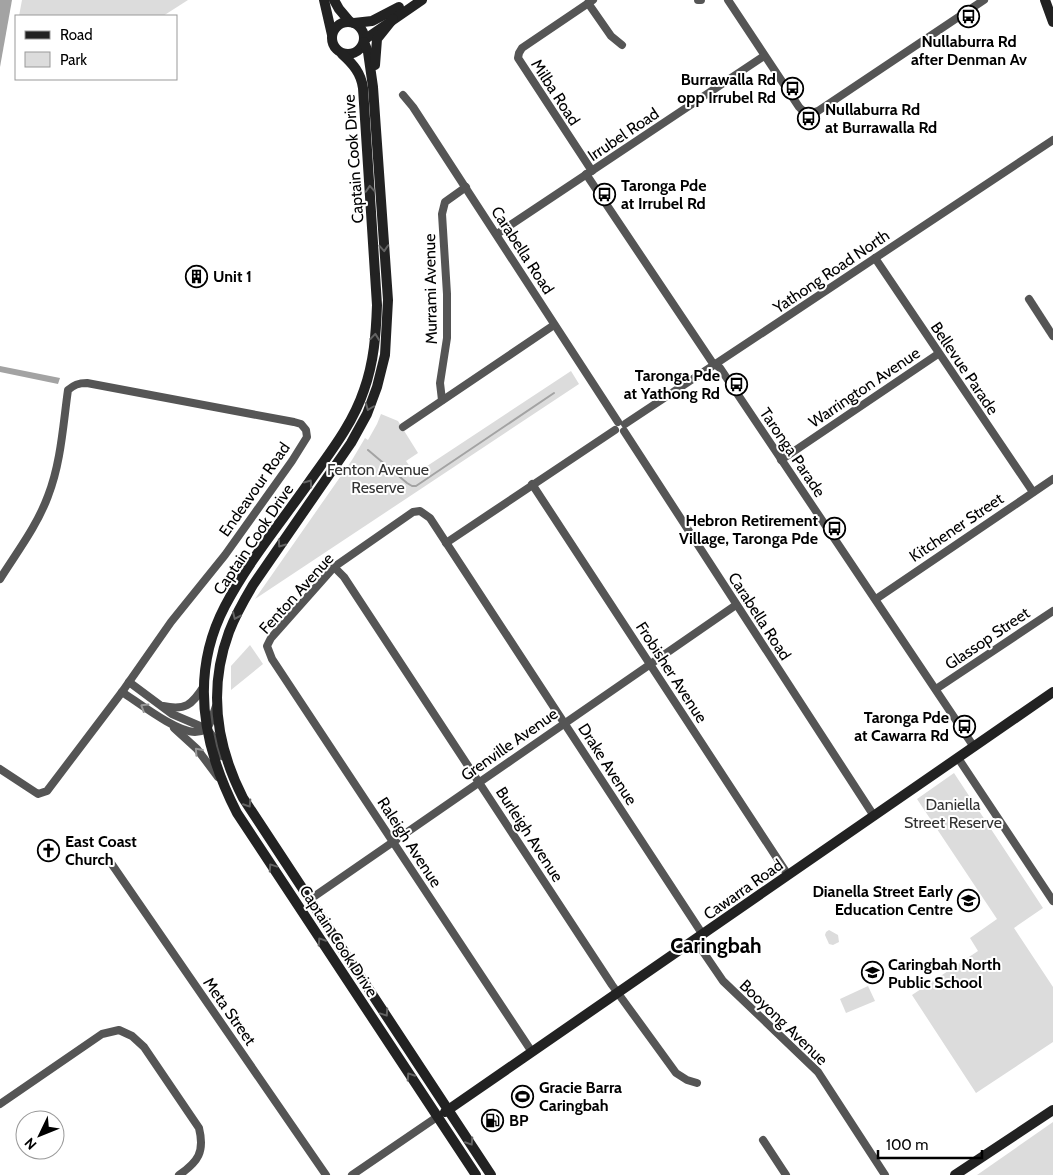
<svg xmlns="http://www.w3.org/2000/svg" width="1053" height="1175" font-family="Cabin,sans-serif">
<style>
.green{fill:#dcdcdc}
.water{fill:#a3a3a3}
.lines{fill:none;stroke-linecap:round;stroke-linejoin:round}
.stream{stroke:#a3a3a3;stroke-width:2}
.street{stroke:#555;stroke-width:8}
.secondary{stroke:#222;stroke-width:10}
.oneway{stroke:#646464}
.oneway2{stroke:#999}
.labels{text-anchor:middle;stroke-width:4;stroke-linejoin:round;paint-order:stroke}
.poi-label{font-size:16px;font-weight:bold;fill:#000;stroke:#fff;text-anchor:start}
.street-label{font-size:16px;fill:#000;stroke:#fff}
.park-label{font-size:16px;fill:#333;stroke:#fff}
.district-label{font-size:21px;font-weight:bold;fill:#000;stroke:#fff}
</style>
<rect width="100%" height="100%" fill="#fff"/>
<g class="green">
<polygon points="22,0 188,0 163,16 19,16"/>
<polygon points="571,371 579,384 255,599 352,460 365,438 368,440 377,424 381,414 398,421 418,453 406,461 415,474"/>
<polygon points="250,645 263,664 231,690 231,666"/>
<polygon points="954,773 1043,908 1014,928 1053,987 1053,1042 976,1093 912,995 978,951 970,938 997,919 917,799"/>
<polygon points="829,930 838,935 839,942 833,945 829,944 825,935 826,932"/>
<polygon points="868,986 875,1001 846,1013 840,999"/>
<polygon points="1053,1122 1053,1175 977,1175"/>
</g>
<g class="water">
<polygon points="0,0 12,0 0,67"/>
<polygon points="0,366 60,378 58,384 0,372"/>
</g>
<g class="lines">
<polyline class="stream" points="368,450 407,483 412,486 416,486 554,393"/>
<g class="street">
<polyline points="698,0 701,0"/>
<path d="M728 0 799 107C804 113 811 114 818 111L984 0"/>
<polyline points="588,3 611,36 622,45"/>
<polyline points="403,95 413,107 618,422"/>
<polyline points="592,171 518,58 519,53 522,48 593,0"/>
<polyline points="586,174 712,362 720,368 974,747"/>
<polyline points="497,234 764,56"/>
<polyline points="875,258 1033,492"/>
<polyline points="1029,299 1053,336"/>
<polyline points="442,400 440,383 447,338 447,294 442,214 445,202 466,187"/>
<polyline points="625,424 1053,140"/>
<polyline points="403,427 554,325"/>
<polyline points="624,431 874,816"/>
<polyline points="781,460 938,354"/>
<polyline points="532,484 788,875"/>
<polyline points="446,543 615,430"/>
<polyline points="334,567 344,577 612,985 676,1073 687,1080 697,1083"/>
<path d="M0 579C17 552 37 526 48 496 61 463 63 425 68 390 74 385 78 383 87 383L294 422 301 424 306 430 307 437 292 461 225 555 171 622 122 692 47 791 38 794 0 769"/>
<polyline points="876,599 1053,479"/>
<polyline points="129,682 172,714 207,729 214,738 222,756"/>
<polyline points="936,689 1053,611"/>
<path d="M122 692C139 703 176 732 195 732 200 732 203 731 207 729L211 721 216 706"/>
<path d="M163 706C185 711 192 705 204 686"/>
<polyline points="174,728 197,749 218,777"/>
<polyline points="958,758 1053,901"/>
<polyline points="111,863 326,1175"/>
<polyline points="309,900 736,605"/>
<polyline points="695,940 723,981 818,1072 885,1175"/>
<polyline points="532,1052 272,659 267,646 271,638 334,567 413,512 420,511 430,518 703,935"/>
<path d="M0 1104 102 1034 119 1030 132 1036 144 1047 199 1128C205 1152 198 1162 179 1175"/>
<polyline points="763,1140 786,1175"/>
<polyline points="352,1175 437,1117"/>
</g>
<g class="secondary">
<polyline points="324,0 332,35"/>
<polyline points="334,0 339,9 350,22"/>
<polyline points="1045,0 1053,22"/>
<circle cx="348" cy="38" r="16"/>
<polyline points="354,23 372,21 399,7"/>
<polyline points="364,40 422,0"/>
<path d="M364 42 368 52 373 87 388 300 385 355 377 387 367 414 351 443 253 585C244 600 235 616 229 632 208 689 216 745 243 798L491 1175"/>
<path d="M342 54C353 64 361 73 363 88L377 305C376 334 374 362 364 390 353 423 332 450 312 478 283 520 249 560 225 606 189 675 203 747 237 813L476 1175"/>
<polyline points="375,65 377,39 393,19"/>
<polyline points="445,1112 1053,692"/>
<polyline points="955,1175 1053,1110"/>
</g>
</g>
<defs><path id="oneway-chevron" d="M-2-3.5L2.5 0L-2 3.5" fill="none" stroke-width="1.6" stroke-linecap="round" stroke-linejoin="round" transform="scale(1.25)"/></defs>
<g class="oneway">
<use href="#oneway-chevron" transform="translate(370 189) rotate(-94)"/>
<use href="#oneway-chevron" transform="translate(384 248) rotate(86)"/>
<use href="#oneway-chevron" transform="translate(375 337) rotate(-84)"/>
<use href="#oneway-chevron" transform="translate(369 407) rotate(111)"/>
<use href="#oneway-chevron" transform="translate(309 483) rotate(-55)"/>
<use href="#oneway-chevron" transform="translate(281 544) rotate(125)"/>
<use href="#oneway-chevron" transform="translate(236 616) rotate(114)"/>
<use href="#oneway-chevron" transform="translate(248 804) rotate(57)"/>
<use href="#oneway-chevron" transform="translate(272 867) rotate(-124)"/>
<use href="#oneway-chevron" transform="translate(321 941) rotate(-123)"/>
<use href="#oneway-chevron" transform="translate(385 1013) rotate(56)"/>
<use href="#oneway-chevron" transform="translate(410 1076) rotate(-123)"/>
<use href="#oneway-chevron" transform="translate(470 1142) rotate(57)"/>
</g>
<g class="oneway2">
<use href="#oneway-chevron" transform="translate(144 707) rotate(-148)"/>
<use href="#oneway-chevron" transform="translate(198 751) rotate(-132)"/>
</g>
<defs>
<symbol id="bus-ring" viewBox="-11 -11 22 22"><circle r="9.5" fill="#fff" stroke="#000" stroke-width="1.5"/><path d="M-5-6H5V4H4V6H2V4H-2V6H-4V4H-5ZM-3.5-4V0h7V-4ZM-3.5 1.2v1.5H-2V1.2ZM2 1.2v1.5H3.5V1.2Z" fill="#000"/></symbol>
<symbol id="building-ring" viewBox="-11 -11 22 22"><circle r="9.5" fill="#fff" stroke="#000" stroke-width="1.5"/><path d="M-4-6H4V6H1V3H-1V6H-4ZM-2.5-4.3h1.7v1.8h-1.7ZM.8-4.3h1.7v1.8H.8ZM-2.5-1h1.7V.8h-1.7ZM.8-1h1.7V.8H.8Z" fill="#000"/></symbol>
<symbol id="church-ring" viewBox="-11 -11 22 22"><circle r="9.5" fill="#fff" stroke="#000" stroke-width="1.5"/><path d="M-1.2-6h2.4v3.5h3.3v2.4h-3.3V6h-2.4V-.1h-3.3v-2.4h3.3Z" fill="#000"/></symbol>
<symbol id="school-ring" viewBox="-11 -11 22 22"><circle r="9.5" fill="#fff" stroke="#000" stroke-width="1.5"/><path d="M0-5L7-2L0 1L-7-2ZM-4 1L0 2.5L4 1V4Q0 6-4 4Z" fill="#000"/></symbol>
<symbol id="stadium-ring" viewBox="-11 -11 22 22"><circle r="9.5" fill="#fff" stroke="#000" stroke-width="1.5"/><path d="M0-5a6.5 5 0 1 0 0 10a6.5 5 0 1 0 0-10ZM-3.5-1.8h7v3.6h-7Z" fill="#000"/></symbol>
<symbol id="fuel-ring" viewBox="-11 -11 22 22"><circle r="9.5" fill="#fff" stroke="#000" stroke-width="1.5"/><path d="M-5.5-6h7V0h2V4h1.3V-2.5L3-4.5l.8-.8L6-3V5H2.5V1h-1V6h-7ZM-4.2-4.7v3.2H.2V-4.7Z" fill="#000"/></symbol>
</defs>
<g fill-rule="evenodd">
<use href="#bus-ring" x="956" y="4" width="25" height="25"/>
<use href="#bus-ring" x="780" y="76" width="25" height="25"/>
<use href="#bus-ring" x="796" y="106" width="25" height="25"/>
<use href="#bus-ring" x="592" y="182" width="25" height="25"/>
<use href="#building-ring" x="184" y="264" width="25" height="25"/>
<use href="#bus-ring" x="724" y="372" width="25" height="25"/>
<use href="#bus-ring" x="822" y="516" width="25" height="25"/>
<use href="#bus-ring" x="952" y="714" width="25" height="25"/>
<use href="#church-ring" x="36" y="838" width="25" height="25"/>
<use href="#school-ring" x="956" y="888" width="25" height="25"/>
<use href="#school-ring" x="860" y="960" width="25" height="25"/>
<use href="#stadium-ring" x="510" y="1084" width="25" height="25"/>
<use href="#fuel-ring" x="480" y="1108" width="25" height="25"/>
</g>
<g class="labels">
<g class="poi-label">
<text x="969" y="47" text-anchor="middle">Nullaburra Rd<tspan x="969" dy="18">after Denman Av</tspan></text>
<text x="776" y="85" text-anchor="end">Burrawalla Rd<tspan x="776" dy="18">opp Irrubel Rd</tspan></text>
<text x="825" y="115">Nullaburra Rd<tspan x="825" dy="18">at Burrawalla Rd</tspan></text>
<text x="621" y="191">Taronga Pde<tspan x="621" dy="18">at Irrubel Rd</tspan></text>
<text x="213" y="282">Unit 1</text>
<text x="720" y="381" text-anchor="end">Taronga Pde<tspan x="720" dy="18">at Yathong Rd</tspan></text>
<text x="818" y="526" text-anchor="end">Hebron Retirement<tspan x="818" dy="18">Village, Taronga Pde</tspan></text>
<text x="949" y="723" text-anchor="end">Taronga Pde<tspan x="949" dy="18">at Cawarra Rd</tspan></text>
<text x="65" y="847">East Coast<tspan x="65" dy="18">Church</tspan></text>
<text x="953" y="897" text-anchor="end">Dianella Street Early<tspan x="953" dy="18">Education Centre</tspan></text>
<text x="888" y="970">Caringbah North<tspan x="888" dy="18">Public School</tspan></text>
<text x="539" y="1093">Gracie Barra<tspan x="539" dy="18">Caringbah</tspan></text>
<text x="509" y="1126">BP</text>
</g>
<g class="street-label">
<text transform="translate(556 92) rotate(57)" y="6">Milba Road</text>
<text transform="translate(623 134) rotate(-34)" y="6">Irrubel Road</text>
<text transform="translate(353 159) rotate(-94)" y="6">Captain Cook Drive</text>
<text transform="translate(523 250) rotate(57)" y="6">Carabella Road</text>
<text transform="translate(831 271) rotate(-34)" y="6">Yathong Road North</text>
<text transform="translate(430 289) rotate(-91)" y="6">Murrami Avenue</text>
<text transform="translate(965 368) rotate(56)" y="6">Bellevue Parade</text>
<text transform="translate(864 387) rotate(-34)" y="6">Warrington Avenue</text>
<text transform="translate(793 452) rotate(56)" y="6">Taronga Parade</text>
<text transform="translate(254 489) rotate(-55)" y="6">Endeavour Road</text>
<text transform="translate(956 527) rotate(-34)" y="6">Kitchener Street</text>
<text transform="translate(253 539) rotate(-56)" y="6">Captain Cook Drive</text>
<text transform="translate(296 593) rotate(-48)" y="6">Fenton Avenue</text>
<text transform="translate(760 616) rotate(57)" y="6">Carabella Road</text>
<text transform="translate(987 638) rotate(-34)" y="6">Glassop Street</text>
<text transform="translate(672 672) rotate(57)" y="6">Frobisher Avenue</text>
<text transform="translate(509 744) rotate(-35)" y="6">Grenville Avenue</text>
<text transform="translate(608 764) rotate(57)" y="6">Drake Avenue</text>
<text transform="translate(530 834) rotate(57)" y="6">Burleigh Avenue</text>
<text transform="translate(410 842) rotate(57)" y="6">Raleigh Avenue</text>
<text transform="translate(743 889) rotate(-35)" y="6">Cawarra Road</text>
<text transform="translate(339 941) rotate(57)" y="6">Captain Cook Drive</text>
<text transform="translate(230 1011) rotate(55)" y="6">Meta Street</text>
<text transform="translate(784 1022) rotate(44)" y="6">Booyong Avenue</text>
</g>
<g class="park-label">
<text x="378" y="475">Fenton Avenue<tspan x="378" dy="18">Reserve</tspan></text>
<text x="953" y="810">Daniella<tspan x="953" dy="18">Street Reserve</tspan></text>
</g>
<g class="district-label">
<text x="716" y="953">Caringbah</text>
</g>
</g>
<rect x="15" y="15" width="162" height="65" fill="#ffffff" stroke="#999999"/>
<rect x="25" y="31" width="25" height="8" fill="#222222" stroke="#999999"/>
<text x="60" y="40" font-size="15" fill="#000000">Road</text>
<rect x="25" y="52" width="25" height="15" fill="#dcdcdc" stroke="#999999"/>
<text x="60" y="65" font-size="15" fill="#000000">Park</text>
<g transform="translate(40 1135) rotate(227)"><circle r="24" fill="#ffffff" stroke="#999999"/>
<path d="M0-4L9 19L0 12L-9 19Z" fill="#000000"/>
<text y="-8" font-size="14" font-weight="bold" text-anchor="middle" fill="#000000">N</text>
</g>
<path d="M878 1150v8h104v-8" fill="none" stroke="#000000" stroke-width="2.5"/>
<text x="886" y="1150" font-size="15" fill="#000000" stroke="#ffffff" stroke-width="4" paint-order="stroke">100 m</text>
</svg>
